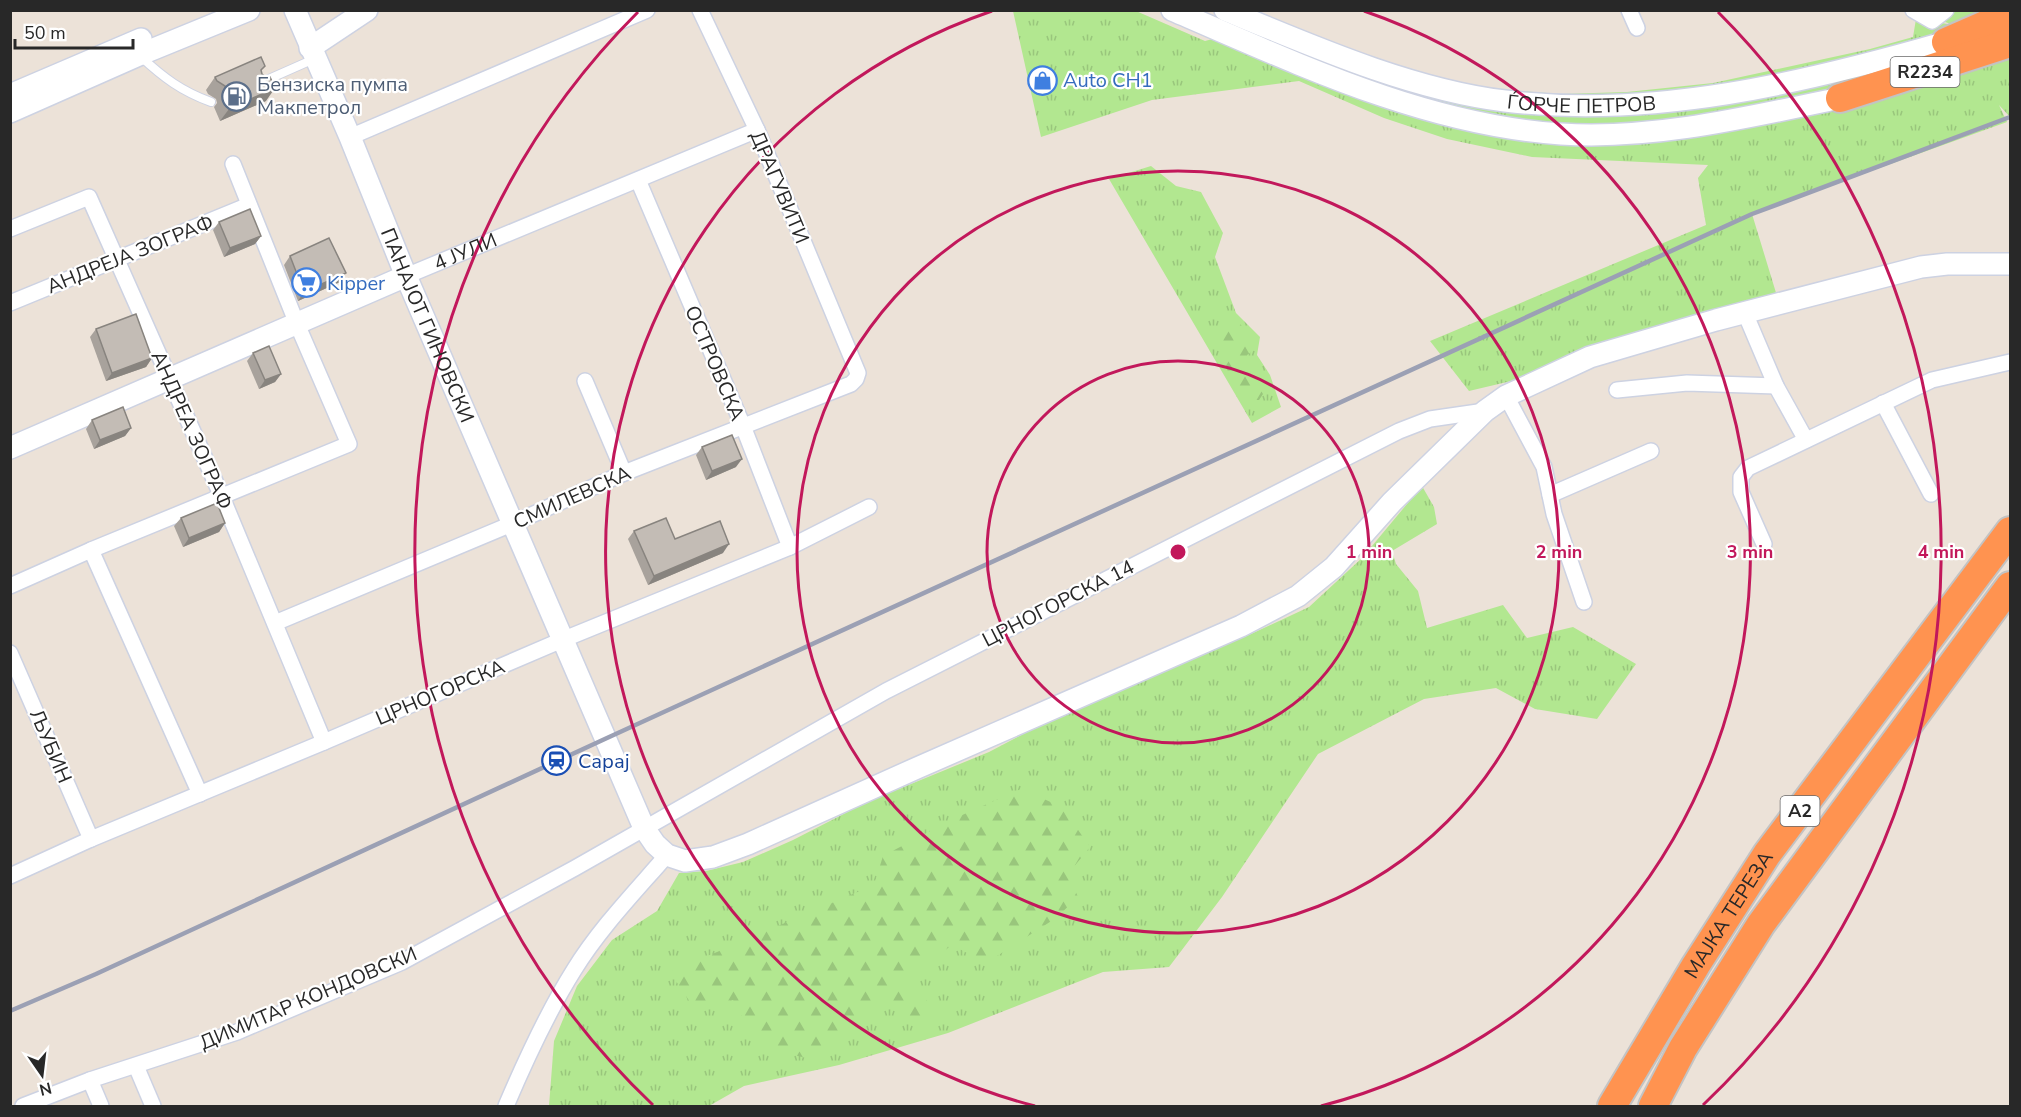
<svg xmlns="http://www.w3.org/2000/svg" width="2021" height="1117" font-family="'Nunito Sans',sans-serif">
<style>
.grass{fill:url(#grass-tufts)}
.forest{fill:url(#forest-firs)}
.lines{fill:none;stroke-linecap:round;stroke-linejoin:round}
.lane-casing{stroke:#cdd2e2;stroke-width:10}
.street-casing{stroke:#cdd2e2;stroke-width:18}
.secondary-casing{stroke:#cdd2e2;stroke-width:24}
.highway-casing{stroke:#c3c3c3;stroke-width:32}
.lane{stroke:#fff;stroke-width:8}
.street{stroke:#fff;stroke-width:15}
.secondary{stroke:#fff;stroke-width:21}
.highway{stroke:#ff9350;stroke-width:28}
.rail{stroke:#9ba0b4;stroke-width:4.5}
.wall{fill:#a8a29c}
.shaded-wall{fill:#88847f}
.building{fill:#c3bcb5;stroke:#88847f;stroke-width:1.5}
.ring{fill:none;stroke:#c2185b;stroke-width:3}
.labels{text-anchor:middle;stroke-width:4.5;stroke-linejoin:round;paint-order:stroke}
.shield{fill:#fff;stroke:#686868;stroke-width:1.5}
.shield-label{font-size:18px;font-weight:bold;fill:#282828}
.shop-label{font-size:20px;fill:#366cbe;stroke:#fff;text-anchor:start}
.service-label{font-size:20px;fill:#4e5e75;stroke:#fff;text-anchor:start}
.street-label{font-size:20px;fill:#282828;stroke:#fff}
.transit-label{font-size:20px;fill:#164399;stroke:#fff;text-anchor:start}
.centre{fill:#c2185b;stroke:#fff;stroke-width:3}
.ring-label{font-size:18px;text-anchor:middle;font-weight:bold;fill:#c2185b;stroke:#fff;stroke-width:4.5;stroke-linejoin:round;paint-order:stroke}
</style>
<defs>
<pattern id="grass-tufts" width="24" height="20" patternUnits="userSpaceOnUse" patternTransform="scale(1.5)"><rect width="24" height="20" fill="#b2e790"/><path d="M3 7l-1-3M5 7V3M7 7l1-3M15 17l-1-3M17 17v-4M19 17l1-3" fill="none" stroke="#99c67c"/></pattern>
<pattern id="forest-firs" width="22" height="20" patternUnits="userSpaceOnUse" patternTransform="scale(1.5)"><rect width="22" height="20" fill="#b2e790"/><path d="M5 1l3.5 6h-7zM16 11l3.5 6h-7z" fill="#99c67c"/></pattern>
</defs>
<rect width="100%" height="100%" fill="#ece2d8"/>
<g class="grass">
<polygon points="1013,11 1136,11 1205,41 1220,37 1220,11 1334,45 1417,73 1492,89 1560,94 1627,92 1713,83 1870,49 1913,37 1916,19 1954,25 1912,11 2010,11 2010,117 1999,105 2007,122 1752,214 1777,296 1524,378 1469,391 1430,341 1706,225 1698,178 1708,165 1532,157 1447,139 1384,118 1299,81 1152,100 1041,137"/>
<polygon points="1151,166 1176,186 1201,192 1223,233 1215,257 1236,313 1260,337 1257,355 1270,375 1281,407 1252,423 1109,179"/>
<polygon points="1422,486 1434,507 1437,524 1392,551 1396,564 1418,591 1427,628 1503,605 1527,638 1573,627 1636,664 1597,719 1535,709 1496,688 1424,699 1318,754 1222,897 1169,967 1103,972 948,1033 839,1065 744,1086 709,1106 549,1106 554,1041 577,986 612,940 657,911 679,873 706,871 743,862 793,840 867,802 989,752 1048,721 1251,634 1309,607 1362,558"/>
</g>
<g class="forest">
<polygon points="1227,322 1240,324 1256,341 1250,353 1238,361 1250,374 1263,381 1267,388 1259,400 1245,400 1236,381 1225,366 1214,336"/>
<polygon points="1021,789 1062,807 1090,847 1068,874 1078,897 1056,918 986,963 952,945 897,986 925,998 936,1014 916,1022 884,1003 856,1029 806,1058 758,1046 733,1000 694,1008 670,972 874,885 883,856 951,820"/>
</g>
<g class="lines">
<defs>
<g id="lane">
<path d="M140 56C164 78 181 91 211 102"/>
<polyline points="262,82 314,59"/>
</g>
<g id="street">
<polyline points="1629,10 1637,28"/>
<polyline points="1913,10 1932,21 1946,10"/>
<polyline points="350,137 647,10"/>
<polyline points="638,180 743,426 790,547"/>
<polyline points="10,229 89,197 222,497 324,742"/>
<path id="s1" d="M406 276 757 130"/>
<polyline points="10,303 249,205"/>
<polyline points="1745,313 1776,386 1806,440"/>
<polyline points="585,381 624,473"/>
<polyline points="1617,390 1687,383 1776,386"/>
<polyline points="1506,396 1544,467 1554,514 1584,602"/>
<polyline points="1883,403 1931,494"/>
<polyline points="1550,495 1651,451"/>
<polyline points="1764,544 1741,492 1741,477 1748,468 1932,380 2010,362"/>
<polyline points="91,550 200,794"/>
<polyline points="10,586 91,550 349,444 297,324 233,164"/>
<polyline points="275,623 514,523 624,473 851,384 856,379 858,373 757,130 700,10"/>
<polyline points="10,653 91,839"/>
<polyline points="10,876 91,839 324,742 562,640 790,547 869,507"/>
<polyline points="136,1066 153,1106"/>
<polyline points="90,1080 101,1106"/>
<polyline points="23,1106 90,1080 237,1032 402,962 575,868 886,691 1399,431 1430,419 1485,411"/>
<path d="M506 1106C526 1059 547 1013 574 970 600 928 635 892 667 855"/>
</g>
<g id="secondary">
<path id="s2" d="M295 10 350 137 406 276 644 828 655 844 667 855 685 861 713 857 748 844 917 768 1241 626 1298 596 1334 567 1392 502 1485 411 1506 396 1590 357 1716 320 1921 267 1947 264H2010"/>
<path d="M1172 10C1296 63 1424 125 1561 134 1654 140 1749 117 1840 98"/>
<path id="s3" d="M1225 10C1312 46 1412 90 1505 101 1653 119 1804 83 1946 42"/>
<polyline points="310,48 367,10"/>
<polyline points="10,95 141,39"/>
<polyline points="10,112 139,55 249,10"/>
<polyline points="10,448 406,276"/>
</g>
<g id="highway">
<polyline points="1946,42 2010,14"/>
<polyline points="1840,98 2010,43"/>
<path id="s4" d="M1612 1106 1696 965 1767 854 2010 531"/>
<polyline points="1653,1106 1683,1048 1761,924 2010,586"/>
</g>
</defs>
<use href="#lane" class="lane-casing"/>
<use href="#street" class="street-casing"/>
<use href="#secondary" class="secondary-casing"/>
<use href="#highway" class="highway-casing"/>
<use href="#lane" class="lane"/>
<use href="#street" class="street"/>
<use href="#secondary" class="secondary"/>
<use href="#highway" class="highway"/>
<polyline class="rail" points="10,1011 96,974 607,738 1752,214 2010,117"/>
</g>
<g class="wall">
<polygon points="261,70 266,101 220,121 214,107 217,103 216,99 208,94 206,90 215,77"/>
<polygon points="219,222 261,236 255,244 224,257 213,230"/>
<polygon points="290,256 346,273 340,282 298,301 284,265"/>
<polygon points="96,329 152,358 146,367 106,381 90,337"/>
<polygon points="253,353 281,374 275,382 259,389 247,361"/>
<polygon points="92,420 131,428 125,436 94,449 86,429"/>
<polygon points="702,447 736,467 706,480 696,455"/>
<polygon points="181,518 225,523 219,532 183,547 174,526"/>
<polygon points="634,531 675,539 723,553 648,585 628,539"/>
</g>
<g class="shaded-wall">
<polygon points="275,88 266,101 220,121 229,109"/>
<polygon points="261,236 255,244 224,257 230,248"/>
<polygon points="346,273 340,282 298,301 304,292"/>
<polygon points="152,358 146,367 106,381 112,373"/>
<polygon points="281,374 275,382 259,389 265,380"/>
<polygon points="131,428 125,436 94,449 100,440"/>
<polygon points="742,459 736,467 706,480 712,471"/>
<polygon points="225,523 219,532 183,547 189,538"/>
<polygon points="729,544 723,553 648,585 654,576"/>
</g>
<g class="building">
<polygon points="261,57 265,66 261,70 262,74 266,77 270,77 275,88 229,109 223,94 226,91 225,86 217,81 215,77"/>
<polygon points="250,209 261,236 230,248 219,222"/>
<polygon points="329,238 346,273 304,292 290,256"/>
<polygon points="136,314 152,358 112,373 96,329"/>
<polygon points="269,346 281,374 265,380 253,353"/>
<polygon points="123,407 131,428 100,440 92,420"/>
<polygon points="732,435 742,459 712,471 702,447"/>
<polygon points="217,503 225,523 189,538 181,518"/>
<polygon points="666,518 675,539 720,521 729,544 654,576 634,531"/>
</g>
<g class="ring">
<circle cx="1178" cy="552" r="191"/>
<circle cx="1178" cy="552" r="381"/>
<path d="M1035 1106A572 572 0 0 1 992 11M1364 11A572 572 0 0 1 1321 1106"/>
<path d="M653 1105A763 763 0 0 1 638 12M1718 12A763 763 0 0 1 1703 1105"/>
</g>
<defs>
<symbol id="shop-ring" viewBox="-11 -11 22 22"><circle r="9.5" fill="#fff" stroke="#3f7fe0" stroke-width="1.5"/><path d="M-5-2.5h2.3a2.7 3.5 0 0 1 5.4 0H5L5.5 6h-11ZM-1.5-2.5h3a1.5 2.3 0 0 0-3 0Z" fill="#3f7fe0"/></symbol>
<symbol id="fuel-ring" viewBox="-11 -11 22 22"><circle r="9.5" fill="#fff" stroke="#5c6f8a" stroke-width="1.5"/><path d="M-5.5-6h7V0h2V4h1.3V-2.5L3-4.5l.8-.8L6-3V5H2.5V1h-1V6h-7ZM-4.2-4.7v3.2H.2V-4.7Z" fill="#5c6f8a"/></symbol>
<symbol id="supermarket-ring" viewBox="-11 -11 22 22"><circle r="9.5" fill="#fff" stroke="#3f7fe0" stroke-width="1.5"/><path d="M-6-5.5h2.5l.6 2H6L4.5 2H-2.5L-4.4-4H-6ZM-1.5 3.2a1.3 1.3 0 1 0 .1 0ZM3 3.2a1.3 1.3 0 1 0 .1 0Z" fill="#3f7fe0"/></symbol>
<symbol id="station-ring" viewBox="-11 -11 22 22"><circle r="9.5" fill="#fff" stroke="#1a4fb4" stroke-width="1.5"/><path d="M-3-6H3Q5-6 5-4V2Q5 4 3 4L4.5 6H3L1.5 4h-3L-3 6H-4.5L-3 4Q-5 4-5 2V-4Q-5-6-3-6ZM-3.5-4v3h7v-3ZM-3.5 1v1.5H-2V1ZM2 1v1.5H3.5V1Z" fill="#1a4fb4"/></symbol>
</defs>
<g fill-rule="evenodd">
<use href="#shop-ring" x="1026" y="64" width="33" height="33"/>
<use href="#fuel-ring" x="220" y="80" width="33" height="33"/>
<use href="#supermarket-ring" x="290" y="266" width="33" height="33"/>
<use href="#station-ring" x="540" y="744" width="33" height="33"/>
</g>
<g class="labels">
<g class="shield">
<rect x="1890.5" y="57" width="69" height="30" rx="4.5"/>
<rect x="1780.5" y="796" width="39" height="30" rx="4.5"/>
</g>
<g class="shield-label">
<text x="1925" y="78">R2234</text>
<text x="1800" y="817">A2</text>
</g>
<g class="shop-label">
<text x="1063" y="87">Auto CH1</text>
<text x="327" y="290">Kipper</text>
</g>
<g class="service-label">
<text x="257" y="91">Бензиска пумпа<tspan x="257" dy="23">Макпетрол</tspan></text>
</g>
<g class="street-label">
<text dy="7" stroke="none"><textPath href="#s3" startOffset="372">ЃОРЧЕ ПЕТРОВ</textPath></text>
<text transform="translate(780 187) rotate(67)" y="7">ДРАГУВИТИ</text>
<text dy="7" stroke="none"><textPath href="#s1" startOffset="64">4 ЈУЛИ</textPath></text>
<text transform="translate(130 254) rotate(-22)" y="7">АНДРЕЈА ЗОГРАФ</text>
<text dy="7" stroke="none"><textPath href="#s2" startOffset="342">ПАНАЈОТ ГИНОВСКИ</textPath></text>
<text transform="translate(715 363) rotate(67)" y="7">ОСТРОВСКА</text>
<text transform="translate(192 430) rotate(66)" y="7">АНДРЕА ЗОГРАФ</text>
<text transform="translate(572 497) rotate(-24)" y="7">СМИЛЕВСКА</text>
<text transform="translate(1058 603) rotate(-27)" y="7">ЦРНОГОРСКА 14</text>
<text transform="translate(440 692) rotate(-23)" y="7">ЦРНОГОРСКА</text>
<text transform="translate(51 746) rotate(67)" y="7">ЉУБИН</text>
<text dy="7" stroke="none"><textPath href="#s4" startOffset="224">МАЈКА ТЕРЕЗА</textPath></text>
<text transform="translate(308 998) rotate(-23)" y="7">ДИМИТАР КОНДОВСКИ</text>
</g>
<g class="transit-label">
<text x="578" y="768">Сарај</text>
</g>
</g>
<circle cx="1178" cy="552" r="9" class="centre"/>
<g class="ring-label">
<text x="1369" y="558">1 min</text>
<text x="1559" y="558">2 min</text>
<text x="1750" y="558">3 min</text>
<text x="1941" y="558">4 min</text>
</g>
<rect width="2021" height="1117" fill="none" stroke="#282828" stroke-width="24"/>
<g transform="translate(42 1075) rotate(166)" stroke="#ffffff" stroke-width="4.5" paint-order="stroke">
<path d="M0-4.5L10 22L0 15L-10 22Z" fill="#282828"/>
<text y="-9" font-size="16" font-weight="bold" text-anchor="middle" fill="#282828">N</text>
</g>
<path d="M15 39v9h118v-9" fill="none" stroke="#282828" stroke-width="3"/>
<text x="24" y="39" font-size="18" fill="#282828" stroke="#ffffff" stroke-width="4.5" paint-order="stroke">50 m</text>
</svg>
